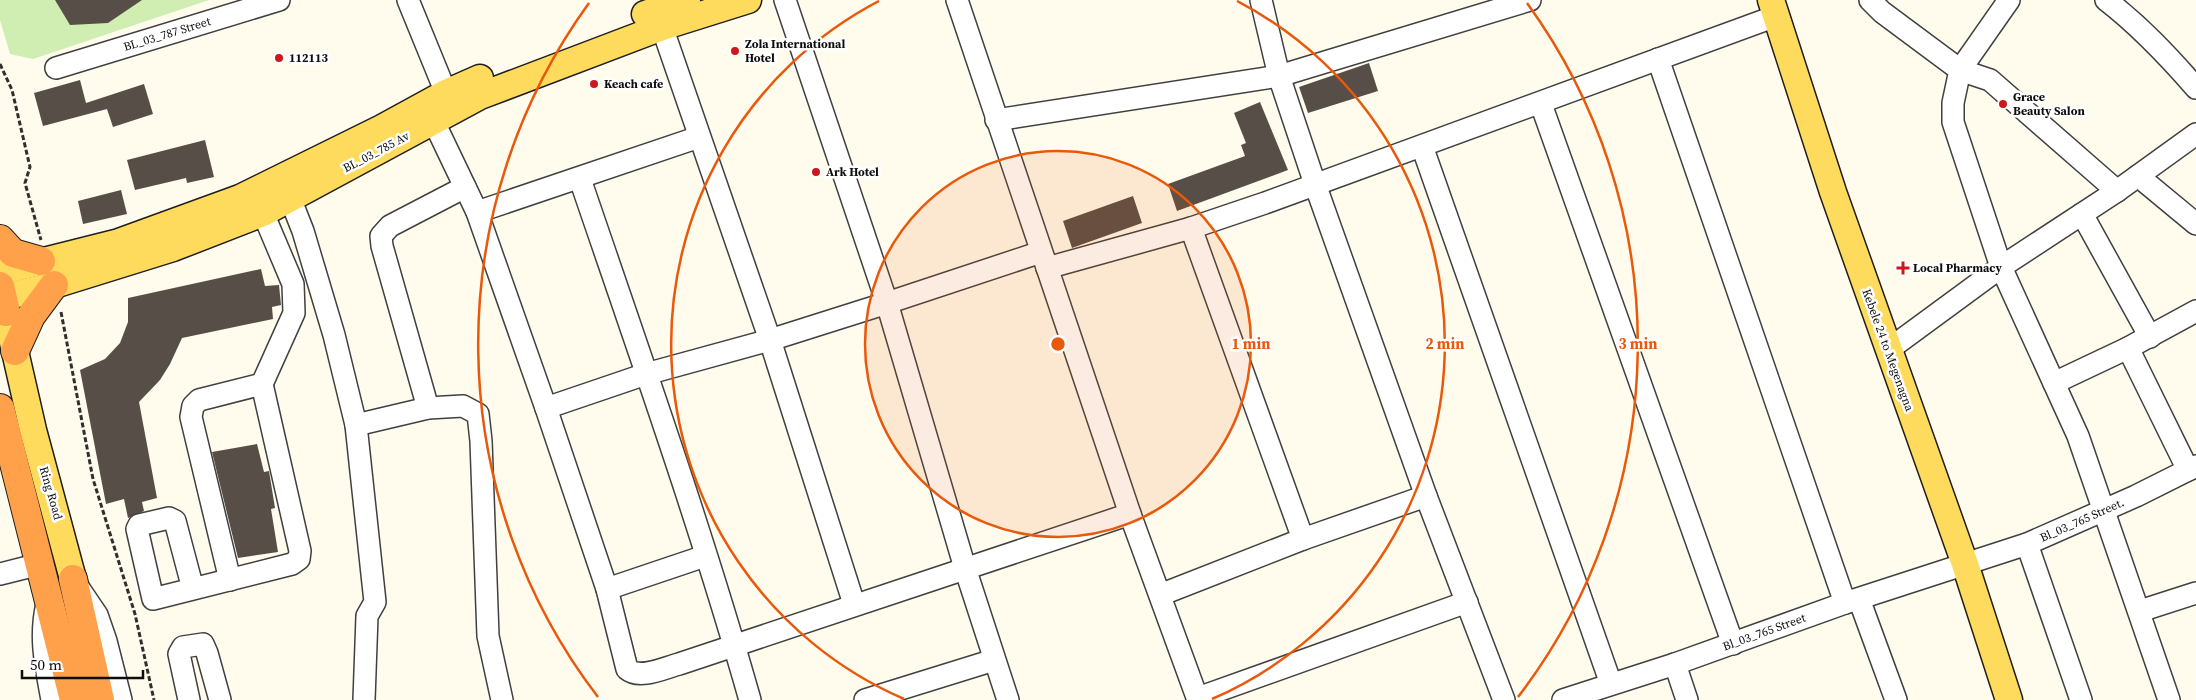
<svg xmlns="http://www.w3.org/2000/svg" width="2196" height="700" font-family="'Source Serif 4',serif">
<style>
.green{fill:#d0edb2}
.building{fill:#574e48}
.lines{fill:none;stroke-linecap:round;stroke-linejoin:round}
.minor-casing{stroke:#404040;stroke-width:24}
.major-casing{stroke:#1e1e1e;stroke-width:29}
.highway-casing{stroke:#1e1e1e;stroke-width:30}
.path{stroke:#2f2f2f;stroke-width:3;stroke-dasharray:5 2.5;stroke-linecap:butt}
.minor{stroke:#fff;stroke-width:21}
.major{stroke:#ffdb5d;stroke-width:26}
.highway{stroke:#ffa14b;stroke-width:28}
.ring{fill:none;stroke:#e8590c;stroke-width:2.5}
.poi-dot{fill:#ca181c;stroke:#fff;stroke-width:2}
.labels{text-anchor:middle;stroke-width:5;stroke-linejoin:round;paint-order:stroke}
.street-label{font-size:12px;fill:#0d0d0d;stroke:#fff}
.poi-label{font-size:12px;font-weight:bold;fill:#0d0d0d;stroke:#fff;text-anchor:start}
.centre{fill:#e8590c;stroke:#fff;stroke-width:2.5}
.ring-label{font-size:15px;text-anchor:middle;font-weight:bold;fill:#e8590c;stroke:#fff;stroke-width:5;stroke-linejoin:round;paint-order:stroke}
</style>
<rect width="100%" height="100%" fill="#fffced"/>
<polygon class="green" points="0,0 209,0 33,59 10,54 0,20"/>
<g class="building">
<polygon points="55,0 142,0 108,23 70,25"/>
<polygon points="1369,63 1378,91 1308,113 1299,87"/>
<polygon points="80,80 86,103 144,84 153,114 113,127 107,109 43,126 34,93"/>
<polygon points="1260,102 1288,170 1177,211 1168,184 1245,156 1241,145 1246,143 1234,113"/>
<polygon points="205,140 214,177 187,183 186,178 135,190 127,160"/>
<polygon points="121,190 127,214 83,224 78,201"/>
<polygon points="1133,196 1142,223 1072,248 1063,221"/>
<polygon points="261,269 265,286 279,285 281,305 272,307 273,319 182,338 170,364 160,380 139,402 157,498 142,502 144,511 128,518 124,499 106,504 80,370 105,359 120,343 128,322 128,298"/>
<polygon points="257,444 264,472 269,471 275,508 271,509 278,552 238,558 212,452"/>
</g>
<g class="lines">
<defs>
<g id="minor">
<polyline points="408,0 446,93"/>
<polyline points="785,0 887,303 965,568 1008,700"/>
<polyline points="957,0 1130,514 1198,700"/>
<polyline points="1261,0 1279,76 1315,184 1426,496 1504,700"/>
<polyline points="1870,0 1882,12 1960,70 1990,80 2117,191"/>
<polyline points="2009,0 1960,70 1953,103 1953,122 2001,267 2078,436 2169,700"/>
<path d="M2106 0C2140 26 2168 56 2196 88"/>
<polyline points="662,27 770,340 854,604"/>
<polyline points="1658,59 1845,603"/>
<polyline points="56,68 279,0"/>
<polyline points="1541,104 1733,644"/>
<path d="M433 120 477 212 546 408 607 589 627 669C640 680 664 668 679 664L1130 514"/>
<polyline points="996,120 1279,76 1530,0"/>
<polyline points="1422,146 1611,684"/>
<polyline points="2138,176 2196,224"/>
<path d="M580 179C639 352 700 524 750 700"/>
<polyline points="290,198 303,231 334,335 356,425 375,602 367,616 364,700"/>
<polyline points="477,212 699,137"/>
<polyline points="2082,214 2150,337"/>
<polyline points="1191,228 1303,539"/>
<polyline points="1047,268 1191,228 1265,203 1776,16"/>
<polyline points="2128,348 2188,470"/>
<polyline points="1888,350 2001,267 2117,191 2196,134"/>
<polyline points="2054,383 2128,348 2196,311"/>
<polyline points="428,408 382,246 381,236 390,226 465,187"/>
<polyline points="546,408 646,374 770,340 887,303 1041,252"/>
<polyline points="356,425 428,408 463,406 478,414 481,441 488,636 502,700"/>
<polyline points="2027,544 2081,700"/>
<polyline points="0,574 40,564"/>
<polyline points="230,580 191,417 193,406 199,400 262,384 294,313 293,284 263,213"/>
<polyline points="78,587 97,615 106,641 121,700"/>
<polyline points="193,589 175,521 169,518 139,525 137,529 153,599 292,564 299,559 300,551 262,384"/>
<polyline points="607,589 705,556"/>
<polyline points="1160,595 1303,539 1426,496"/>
<polyline points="1859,599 1896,700"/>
<path d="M47 604C39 637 46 667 52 700"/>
<polyline points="2140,611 2196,593"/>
<polyline points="1675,664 1687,700"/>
<polyline points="1198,698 1467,602"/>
<polyline points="189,700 179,654 183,647 203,644 207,653 220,700"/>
<polyline points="865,700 994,660"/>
<polyline points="1563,700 1675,664 1845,603 2027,544 2136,496 2196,466"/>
</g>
<g id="major">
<polyline points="1771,0 1833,192 1965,564 2009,700"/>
<polyline points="645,14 687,0"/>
<polyline points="0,272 119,242 240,198 382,128 446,93 480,78"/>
<polyline points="0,298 54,285 173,248 263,213 480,96 662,27 748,0"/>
<polyline points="6,312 33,430 73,579"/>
</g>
<g id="highway">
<polyline points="0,239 13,253 41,261"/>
<polyline points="0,286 6,312"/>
<polyline points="15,351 31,316 54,285"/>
<polyline points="0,408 74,700"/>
<polyline points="73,579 100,700"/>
</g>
</defs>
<use href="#minor" class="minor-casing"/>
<use href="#major" class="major-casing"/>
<use href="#highway" class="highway-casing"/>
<g class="path">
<polyline points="0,64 12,90 30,167 25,183 41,240"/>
<polyline points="61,312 93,479 135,614 154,700"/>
</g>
<use href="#minor" class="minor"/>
<use href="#major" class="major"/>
<use href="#highway" class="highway"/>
</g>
<circle cx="1058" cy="344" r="193" fill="#e8590c" fill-opacity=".12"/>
<g class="ring">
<circle cx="1058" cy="344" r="193"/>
<path d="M904 699A387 387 0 0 1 879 1M1237 1A387 387 0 0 1 1212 699"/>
<path d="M598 697A580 580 0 0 1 589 3M1527 3A580 580 0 0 1 1518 697"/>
</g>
<g class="poi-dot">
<circle cx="735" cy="51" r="5"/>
<circle cx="279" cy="58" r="5"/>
<circle cx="594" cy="84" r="5"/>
<circle cx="2003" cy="104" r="5"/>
<circle cx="816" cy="172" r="5"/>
<path d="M1900.5 260.5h5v5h5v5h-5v5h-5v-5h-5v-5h5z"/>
</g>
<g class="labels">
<g class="street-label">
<text transform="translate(167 34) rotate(-17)" y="4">BL_03_787 Street</text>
<text transform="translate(376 152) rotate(-28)" y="4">BL_03_785 Av</text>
<text transform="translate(1888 350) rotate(70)" y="4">Kebele 24 to Megenagna</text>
<text transform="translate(51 493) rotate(74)" y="4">Ring Road</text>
<text transform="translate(2082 520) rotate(-24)" y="4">Bl_03_765 Street.</text>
<text transform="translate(1764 632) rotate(-20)" y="4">Bl_03_765 Street</text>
</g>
<g class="poi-label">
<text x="745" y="48">Zola International<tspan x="745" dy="14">Hotel</tspan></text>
<text x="289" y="62">112113</text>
<text x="604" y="88">Keach cafe</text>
<text x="2013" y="101">Grace<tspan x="2013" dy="14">Beauty Salon</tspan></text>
<text x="826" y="176">Ark Hotel</text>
<text x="1913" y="272">Local Pharmacy</text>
</g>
</g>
<circle cx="1058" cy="344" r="8" class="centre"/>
<g class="ring-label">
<text x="1251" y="349">1 min</text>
<text x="1445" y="349">2 min</text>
<text x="1638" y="349">3 min</text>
</g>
<path d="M22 670v8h121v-8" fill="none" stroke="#0d0d0d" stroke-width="2.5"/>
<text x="30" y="670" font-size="15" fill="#0d0d0d" stroke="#ffffff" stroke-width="4" paint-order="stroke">50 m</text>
</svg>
